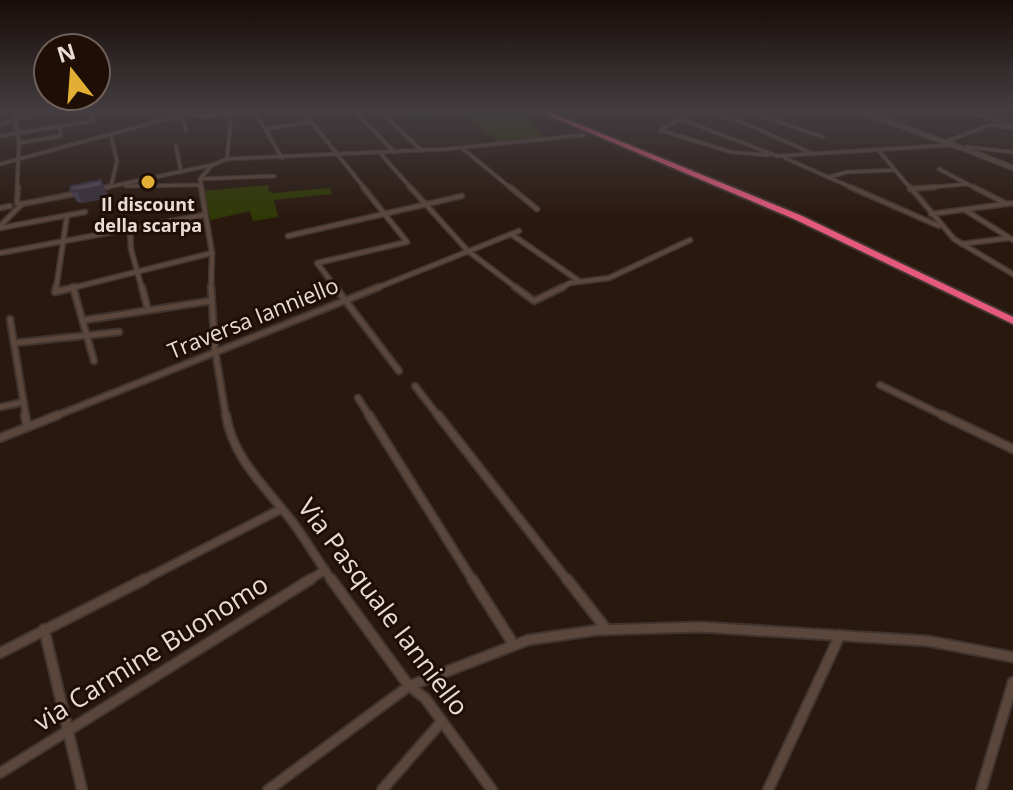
<svg xmlns="http://www.w3.org/2000/svg" width="1013" height="790" font-family="'Open Sans',sans-serif">
<style>
.green{fill:#2f3903}
.lines{fill:none;stroke-linecap:round;stroke-linejoin:round}
.street-far4-casing{stroke:#40342f;stroke-width:5}
.street-far3-casing{stroke:#40342f;stroke-width:7}
.street-far2-casing{stroke:#40342f;stroke-width:9}
.street-far1-casing{stroke:#40342f;stroke-width:11}
.street-casing{stroke:#40342f;stroke-width:13}
.secondary-casing{stroke:#40342f;stroke-width:7}
.highway-casing{stroke:#40342f;stroke-width:4}
.street-far4{stroke:#5a463b;stroke-width:3}
.street-far3{stroke:#5a463b;stroke-width:4}
.street-far2{stroke:#5a463b;stroke-width:5}
.street-far1{stroke:#5a463b;stroke-width:7}
.street{stroke:#5a463b;stroke-width:9}
.secondary{stroke:#5a463b;stroke-width:5}
.highway{fill:#e5597e;fill-rule:evenodd}
.wall{fill:#453c4c}
.shaded-wall{fill:#38313e}
.building{fill:#504658;stroke:#38313e;stroke-width:2}
.poi-dot{fill:#e2af34;stroke:#1f0e06;stroke-width:3}
.labels{text-anchor:middle;stroke-width:6;stroke-linejoin:round;paint-order:stroke}
.far-poi-label{font-size:18px;font-weight:bold;fill:#e8dcd5;stroke:#1f0e06}
.street-label{font-size:22px;fill:#e8dcd5;stroke:#1f0e06}
.near-street-label{font-size:26px;fill:#e8dcd5;stroke:#1f0e06}
</style>
<rect width="100%" height="100%" fill="#29180e"/>
<g class="green">
<polygon points="402,110 523,110 519,111 526,114 544,138 500,142 457,110 414,120"/>
<polygon points="268,185 269,191 274,193 329,188 332,194 274,200 278,217 253,221 250,211 211,220 203,191"/>
</g>
<g class="lines">
<defs>
<g id="street-far4">
<polyline points="14,110 19,143 17,189"/>
<polyline points="176,110 204,117 252,110"/>
<polyline points="254,110 282,158"/>
<polyline points="302,110 365,189"/>
<polyline points="354,110 394,152"/>
<polyline points="379,110 422,151"/>
<polyline points="703,110 749,125 811,153"/>
<polyline points="744,110 823,137"/>
<polyline points="963,110 1013,125"/>
<polyline points="225,115 231,117 227,159"/>
<polyline points="680,119 777,156 952,145"/>
<polyline points="0,124 55,110"/>
<polyline points="266,129 311,122"/>
<polyline points="660,130 731,152 768,155"/>
<polyline points="660,130 697,110"/>
<polyline points="0,136 93,121 89,110"/>
<polyline points="111,136 117,161 111,186"/>
<polyline points="945,142 990,125 1013,128"/>
<polyline points="19,143 61,136 59,127"/>
<polyline points="176,146 181,172"/>
<polyline points="967,147 1013,152"/>
<polyline points="462,148 512,189"/>
<polyline points="879,151 911,189"/>
<polyline points="380,153 412,189"/>
<polyline points="785,158 855,189"/>
<polyline points="0,164 182,115 186,131"/>
<polyline points="939,169 977,189"/>
<polyline points="829,177 847,172 895,170"/>
<polyline points="200,179 274,176"/>
<polyline points="126,186 199,185"/>
<polyline points="99,189 212,165"/>
<polyline points="202,189 200,179 212,165 227,159 447,149 584,135"/>
<polyline points="912,189 966,184"/>
</g>
<g id="street-far3">
<polyline points="201,187 212,253 211,289"/>
<polyline points="410,187 468,251 518,289"/>
<polyline points="510,187 537,209"/>
<polyline points="850,187 939,226"/>
<polyline points="910,187 954,239 1013,274"/>
<polyline points="974,187 1007,204"/>
<polyline points="98,189 108,187"/>
<polyline points="910,189 935,187"/>
<polyline points="22,204 79,193"/>
<polyline points="0,208 10,206"/>
<polyline points="965,210 1013,240"/>
<polyline points="931,214 1013,203"/>
<polyline points="0,226 22,204 17,203 18,187"/>
<polyline points="0,228 85,212"/>
<polyline points="130,229 131,249 142,289"/>
<polyline points="511,234 579,281"/>
<polyline points="288,236 462,196"/>
<polyline points="962,244 1009,238"/>
<polyline points="0,253 204,215"/>
<polyline points="56,289 67,216"/>
<polyline points="68,289 212,253"/>
<polyline points="337,289 317,263 407,242 363,187"/>
<polyline points="374,289 519,231"/>
<polyline points="559,289 570,283 609,278 690,240"/>
</g>
<g id="street-far2">
<polyline points="56,287 55,292 76,287"/>
<polyline points="73,287 94,361"/>
<polyline points="142,287 148,310"/>
<polyline points="211,287 215,350 226,417"/>
<polyline points="335,287 399,371"/>
<polyline points="515,287 534,301 563,287"/>
<polyline points="10,319 26,417"/>
<polyline points="85,320 210,301"/>
<polyline points="14,343 119,332"/>
<polyline points="880,385 946,417"/>
<polyline points="415,386 439,417"/>
<polyline points="358,398 370,417"/>
<polyline points="0,407 24,402"/>
<polyline points="53,417 379,287"/>
</g>
<g id="street-far1">
<polyline points="25,415 27,426"/>
<path d="M226 415C233 460 268 489 294 524 307 542 319 562 332 581"/>
<polyline points="369,415 473,581"/>
<polyline points="438,415 568,581"/>
<polyline points="942,415 1013,449"/>
<polyline points="0,438 58,415"/>
<polyline points="141,581 281,509"/>
<polyline points="308,581 325,570"/>
</g>
<g id="street">
<polyline points="331,579 409,686 425,698 492,790"/>
<polyline points="472,579 514,645"/>
<polyline points="567,579 607,630"/>
<polyline points="44,629 82,790"/>
<polyline points="0,653 145,579"/>
<polyline points="0,773 311,579"/>
<polyline points="268,790 409,686 528,640 598,630 701,627 928,641 1013,657"/>
<polyline points="382,790 442,721"/>
<polyline points="768,790 840,635"/>
<polyline points="981,790 1013,682"/>
</g>
<g id="secondary">
<polyline points="857,110 961,148"/>
<polyline points="965,149 1013,168"/>
</g>
<polygon id="highway" points="536,110 544,110 800,215 1013,317 1013,324 794,219"/>
</defs>
<use href="#street-far4" class="street-far4-casing"/>
<use href="#street-far3" class="street-far3-casing"/>
<use href="#street-far2" class="street-far2-casing"/>
<use href="#street-far1" class="street-far1-casing"/>
<use href="#street" class="street-casing"/>
<use href="#secondary" class="secondary-casing"/>
<use href="#highway" class="highway-casing"/>
<use href="#street-far4" class="street-far4"/>
<use href="#street-far3" class="street-far3"/>
<use href="#street-far2" class="street-far2"/>
<use href="#street-far1" class="street-far1"/>
<use href="#street" class="street"/>
<use href="#secondary" class="secondary"/>
<use href="#highway" class="highway"/>
</g>
<polygon class="wall" points="70,190 107,192 109,198 83,203 77,202"/>
<polygon class="shaded-wall" points="101,180 109,198 83,203 77,191"/>
<polygon class="building" points="101,180 102,186 77,191 70,190 71,186"/>
<linearGradient id="sky" x2="0" y2="1"><stop stop-color="#170d08"/><stop offset="0.5" stop-color="#433d41"/><stop offset="1" stop-color="#433d41" stop-opacity="0"/></linearGradient>
<rect width="1013" height="220" fill="url(#sky)"/>
<circle class="poi-dot" cx="148" cy="182" r="8"/>
<g class="labels">
<g class="far-poi-label">
<text x="148" y="211">Il discount<tspan x="148" dy="21">della scarpa</tspan></text>
</g>
<g class="street-label">
<text transform="translate(253 318) rotate(-22)" y="8">Traversa Ianniello</text>
</g>
<g class="near-street-label">
<text transform="translate(383 607) rotate(53)" y="9">Via Pasquale Ianniello</text>
<text transform="translate(151 653) rotate(-32)" y="9">via Carmine Buonomo</text>
</g>
</g>
<g transform="translate(72 72) rotate(343)"><circle r="38" fill="#1f0e06" stroke="#6f6059" stroke-width="2"/>
<path d="M0-6L14 30L0 20L-14 30Z" fill="#e2af34"/>
<text y="-12" font-size="22" font-weight="bold" text-anchor="middle" fill="#e8dcd5">N</text>
</g>
</svg>
